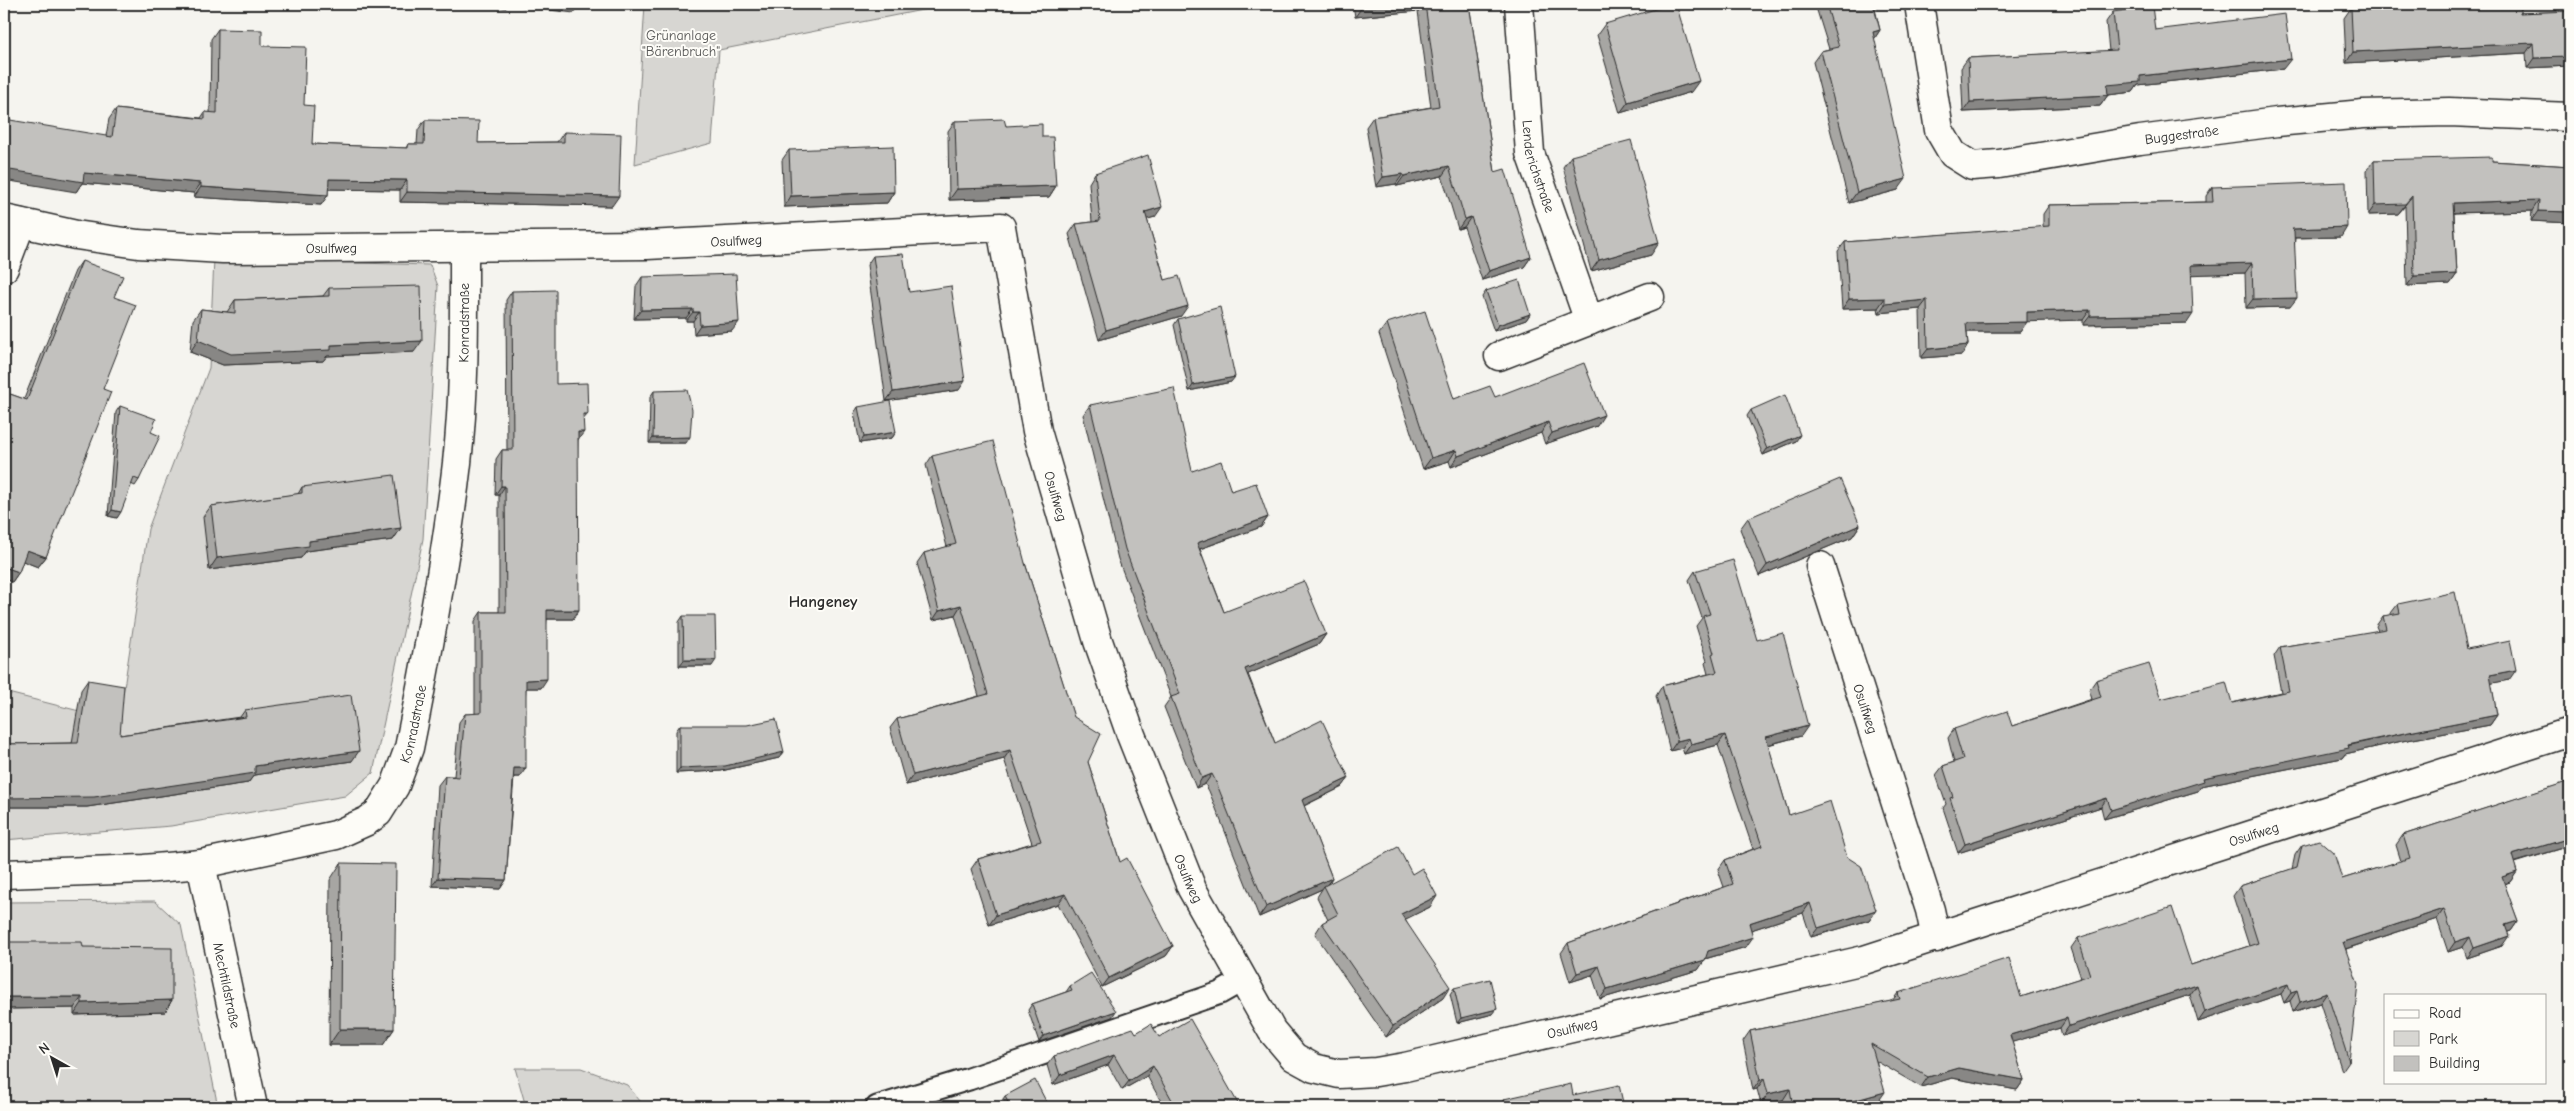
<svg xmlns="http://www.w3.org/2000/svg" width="2574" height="1111" font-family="'Comic Neue',sans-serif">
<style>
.green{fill:#d7d6d2;stroke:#81807e}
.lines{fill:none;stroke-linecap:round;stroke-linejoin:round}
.service-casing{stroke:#2b2b2b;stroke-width:25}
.minor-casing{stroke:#2b2b2b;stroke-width:31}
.service{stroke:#fdfcf7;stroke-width:21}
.minor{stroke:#fdfcf7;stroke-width:28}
.wall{fill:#a7a6a3;stroke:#2b2b2b}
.shaded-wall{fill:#888785;stroke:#2b2b2b}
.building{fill:#c2c1be;stroke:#2b2b2b}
.labels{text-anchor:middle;stroke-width:4;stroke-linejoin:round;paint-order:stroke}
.park-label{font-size:14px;fill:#565655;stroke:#fdfcf7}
.street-label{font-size:14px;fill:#2b2b2b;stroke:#fdfcf7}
.quarter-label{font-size:16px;font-weight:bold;fill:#2b2b2b;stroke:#fdfcf7}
</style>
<rect width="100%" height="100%" fill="#f5f4ef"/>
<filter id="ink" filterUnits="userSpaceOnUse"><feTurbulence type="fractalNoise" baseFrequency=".02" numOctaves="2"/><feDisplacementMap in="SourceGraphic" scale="10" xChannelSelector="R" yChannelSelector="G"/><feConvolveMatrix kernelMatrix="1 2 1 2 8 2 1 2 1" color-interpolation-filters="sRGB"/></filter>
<g filter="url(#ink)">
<g class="green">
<polygon points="645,4 953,4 719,50 712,143 635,164"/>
<polygon points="214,259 430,265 438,286 423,539 373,773 345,796 171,826 4,840 4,692 119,721 148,529 209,368"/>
<polygon points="155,901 181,925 218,1107 4,1107 4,902"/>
<polygon points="515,1068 581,1068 627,1085 645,1107 526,1107"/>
</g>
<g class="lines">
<defs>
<polyline id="service" points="877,1107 969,1079 1220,993 1243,980"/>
<g id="minor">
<path id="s1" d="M1519 4 1530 153 1589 321"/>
<path id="s2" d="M1919 4 1939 130 1953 154 1972 166 1999 164 2140 140 2277 122 2363 114 2449 112 2570 117"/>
<path id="s3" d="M4 219 76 235 138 244 223 249 647 245 1001 227 1037 431 1098 641 1131 735 1192 889 1272 1031 1294 1057 1314 1068 1339 1074 1376 1072 1405 1067 1864 960 2570 732"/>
<polyline points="4,268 21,223"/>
<polyline points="1499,356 1650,297"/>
<path id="s4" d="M1820 566 1930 910 1936 938"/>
<path id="s5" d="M201 864 253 1107"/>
<path id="s6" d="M4 874 144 869 201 864 336 835 367 821 378 813 395 786 409 748C428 654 446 559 457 463 465 391 464 319 464 247"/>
</g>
</defs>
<use href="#service" class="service-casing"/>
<use href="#minor" class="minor-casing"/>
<use href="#service" class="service"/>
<use href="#minor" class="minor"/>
</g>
<g class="wall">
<polygon points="1353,4 1469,4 1495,172 1531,257 1524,267 1482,280 1464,227 1458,229 1442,176 1397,186 1396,184 1376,187 1366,127 1373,117 1431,107 1418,11 1355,17"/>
<polygon points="1815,4 1879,4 1875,9 1880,30 1874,39 1898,190 1849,203 1813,62 1821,51 1829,49"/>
<polygon points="2400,4 2520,4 2520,13 2570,11 2570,66 2527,68 2526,53 2346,63 2344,18 2351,8 2400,5"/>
<polygon points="2113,12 2155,30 2283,69 2138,85 2133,92 2108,95 2100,106 1963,112 1961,68 1968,58 2109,51 2106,22"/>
<polygon points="1605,24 1691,92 1620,113 1597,35"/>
<polygon points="218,29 262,46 304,105 312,144 406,148 408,144 417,144 418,130 425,120 478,143 557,142 564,132 612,206 400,202 400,190 328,189 328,195 321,205 194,197 194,193 82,183 76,192 106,136 109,119 116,109 201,118 205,112 210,113 211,39"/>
<polygon points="955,121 1006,126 1042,137 1056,186 1049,197 949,200 948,131"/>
<polygon points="789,150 894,192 887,203 784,207 782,160"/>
<polygon points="1571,156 1651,255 1591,271 1563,167"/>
<polygon points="2374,160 2492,161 2570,166 2570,290 2567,290 2570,223 2531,221 2532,211 2454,213 2457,274 2450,284 2407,286 2405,206 2398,214 2368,215 2367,170"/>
<polygon points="1095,173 1155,217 1147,219 1165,280 1181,316 1099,340 1069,234 1076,224 1092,222 1089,183"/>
<polygon points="2212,187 2341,237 2295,238 2290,307 2246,308 2245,273 2191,274 2187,323 2083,325 2083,320 2027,321 2020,332 1967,332 1968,345 1962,355 1921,358 1920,309 1879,313 1878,308 1842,309 1838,251 1845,242 2043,227 2043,214 2049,205 2206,202 2206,196"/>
<polygon points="873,256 959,390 886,401 867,265"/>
<polygon points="82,261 114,297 103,389 46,557 38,567 23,561 19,572 12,582 4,579 4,403 10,394 24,399 75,271"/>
<polygon points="642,277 732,331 694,334 693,321 686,321 686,318 634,319 636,286"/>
<polygon points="329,288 414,352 327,356 323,361 223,365 190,352 193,320 201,309 227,312 235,300 323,296"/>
<polygon points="512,291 556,384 583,420 578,440 573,619 547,619 541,688 526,688 520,777 514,777 506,880 500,889 432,886 438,785 445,776 454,776 459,722 465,714 475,714 475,621 481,612 499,612 499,495 495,495 496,459 502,450 507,450 506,300"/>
<polygon points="1486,291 1530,314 1526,320 1494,331 1482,297"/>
<polygon points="1178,319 1231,382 1189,391 1174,325"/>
<polygon points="1387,323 1454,399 1495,397 1597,426 1545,444 1541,433 1451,467 1449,461 1423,469 1379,334"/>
<polygon points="654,391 686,443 649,443 650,397"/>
<polygon points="1090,405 1192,471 1231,491 1268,517 1261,527 1200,549 1224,612 1326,634 1319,644 1248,674 1275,743 1349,778 1342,787 1304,806 1332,878 1327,885 1430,907 1405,919 1443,998 1386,1037 1315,934 1322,923 1328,920 1317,897 1322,889 1259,917 1209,791 1205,784 1196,788 1164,707 1171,697 1118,559 1083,415"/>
<polygon points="120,406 151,432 139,480 135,486 131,484 117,518 108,516 116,412"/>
<polygon points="858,407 896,432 892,438 860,443 854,413"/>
<polygon points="1751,410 1796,441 1763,455 1747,416"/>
<polygon points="932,456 1025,563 1088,762 1120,862 1173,946 1166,956 1102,987 1058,904 989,925 971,869 978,859 1032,843 1004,759 906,785 890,728 897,719 979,696 955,615 933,620 917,563 924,553 947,547 926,465"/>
<polygon points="302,487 401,528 393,540 306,551 301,558 209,570 203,517 211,506 298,494"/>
<polygon points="1748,518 1860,525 1852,537 1759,576 1740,529"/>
<polygon points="1695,571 1757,640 1801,736 1768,745 1789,815 1847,857 1876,910 1869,920 1811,937 1803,913 1751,930 1746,947 1705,959 1698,970 1600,999 1592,975 1570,982 1561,953 1568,943 1724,887 1718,870 1725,860 1753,849 1718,745 1684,754 1682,748 1670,751 1656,696 1662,686 1708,674 1705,663 1707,661 1696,626 1702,618 1689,580"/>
<polygon points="2398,604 2467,649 2509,680 2491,683 2497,715 2490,725 2402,741 2345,754 2342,758 2201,786 2198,791 2104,819 2101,807 1958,853 1943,808 1946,804 1936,775 1943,766 1954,762 1948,738 1954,729 2012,726 2092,699 2089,690 2096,680 2161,699 2232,703 2281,692 2274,656 2280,647 2378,631 2376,626 2383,616 2391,615 2391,613"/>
<polygon points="683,616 712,666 679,666 679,622"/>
<polygon points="88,680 120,735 240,717 245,710 352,761 254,775 248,783 87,807 4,807 4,744 72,743 81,690"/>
<polygon points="680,725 784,752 779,758 721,771 676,773 676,731"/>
<polygon points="2570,778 2570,846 2514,863 2517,872 2510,882 2504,884 2518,921 2511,931 2508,932 2502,946 2467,958 2463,947 2448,952 2437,919 2346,949 2349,1061 2342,1071 2320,1003 2293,1012 2290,1001 2284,1003 2281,994 2198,1022 2190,995 2062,1036 2060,1028 2012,1042 2024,1080 2017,1090 1952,1078 1921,1087 1876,1061 1878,1102 1860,1107 1784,1107 1783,1100 1761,1104 1757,1089 1753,1090 1743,1041 1750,1031 1892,1001 1898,993 2021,997 2081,978 2071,948 2078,938 2191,965 2249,946 2233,896 2240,886 2292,869 2295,855 2302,845 2342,879 2401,861 2396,845 2403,835 2568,782"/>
<polygon points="341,863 394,1029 383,1045 329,1045 330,880"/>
<polygon points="4,942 83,947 172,1000 165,1012 74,1015 74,1008 4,1009"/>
<polygon points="1070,986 1112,1017 1039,1042 1028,1010 1032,1004 1066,992"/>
<polygon points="1454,988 1493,1014 1457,1023 1450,994"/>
<polygon points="1136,1033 1159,1037 1240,1107 1164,1107 1147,1076 1122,1090 1108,1065 1053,1085 1047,1065 1054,1056"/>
<polygon points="1573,1095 1624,1107 1498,1107 1504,1099"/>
<polygon points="1005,1096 1049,1107 1003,1107 1001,1102"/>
</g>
<g class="shaded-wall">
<polygon points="468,4 550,4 578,7 574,13 508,5 506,8"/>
<polygon points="1393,4 1422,4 1418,11 1355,17 1362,7"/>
<polygon points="1871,4 1879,4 1876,9 1865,12"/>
<polygon points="1880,30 1873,41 1873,32"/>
<polygon points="2533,43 2526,53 2346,63 2353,52"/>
<polygon points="2570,57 2570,66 2527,68 2534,58"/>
<polygon points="2291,59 2283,69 2138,85 2133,92 2100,96 2107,85 2140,76"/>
<polygon points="1699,81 1691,92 1620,113 1628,102"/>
<polygon points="2108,95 2100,106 1963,112 1970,102"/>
<polygon points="1449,166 1442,176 1397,186 1404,176"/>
<polygon points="4,169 84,173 201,183 194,193 82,183 76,192 4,180"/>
<polygon points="1403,174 1396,184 1376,187 1383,177"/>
<polygon points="329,179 407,180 400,190 322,189"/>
<polygon points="1906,179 1898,190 1849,203 1857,192"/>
<polygon points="1056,186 1049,197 949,200 957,189"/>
<polygon points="201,187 328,195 321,205 194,197"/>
<polygon points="407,192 619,196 612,206 400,202"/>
<polygon points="894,192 887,203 784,207 791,196"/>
<polygon points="2412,196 2398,214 2368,215 2375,205"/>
<polygon points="2539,200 2532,211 2446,213 2453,203"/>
<polygon points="1162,207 1155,217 1138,222 1145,212"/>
<polygon points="2538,211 2570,212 2570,223 2531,221"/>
<polygon points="1471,217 1464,227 1458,229 1465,219"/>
<polygon points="2347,227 2341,237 2285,238 2292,229"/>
<polygon points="1659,243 1651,255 1591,271 1599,260"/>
<polygon points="1531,257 1524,267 1482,280 1489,271"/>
<polygon points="2252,263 2245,273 2184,275 2191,265"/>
<polygon points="2457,274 2450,284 2407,286 2414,276"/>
<polygon points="2570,285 2570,290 2567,290"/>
<polygon points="1885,298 1878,308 1842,309 1849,299"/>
<polygon points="2297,298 2290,307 2246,308 2253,299"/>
<polygon points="1927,300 1920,309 1879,313 1885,304"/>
<polygon points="1188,306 1181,316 1099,340 1106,330"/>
<polygon points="693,309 686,318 634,319 641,310"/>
<polygon points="2090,310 2083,320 2021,322 2027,312"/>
<polygon points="693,312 699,312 693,321 686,321"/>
<polygon points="1530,314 1526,320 1494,331 1498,325"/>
<polygon points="2193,314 2187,323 2083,325 2090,316"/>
<polygon points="739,322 732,331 694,334 700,325"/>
<polygon points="2027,322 2020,332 1960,332 1966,323"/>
<polygon points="198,340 331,345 422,341 414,352 327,356 323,361 223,365 190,352"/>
<polygon points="1968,345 1962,355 1921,358 1928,349"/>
<polygon points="1235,377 1231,382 1189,391 1193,385"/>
<polygon points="965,381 959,390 886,401 893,392"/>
<polygon points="583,414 588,414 581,422"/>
<polygon points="1604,415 1597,426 1545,444 1552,433"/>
<polygon points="1548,422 1541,433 1451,467 1458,456"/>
<polygon points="578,432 584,432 577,441"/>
<polygon points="896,432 892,438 860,443 864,437"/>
<polygon points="1800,435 1796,441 1763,455 1767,449"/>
<polygon points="690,437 686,443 649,443 653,438"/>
<polygon points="1456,450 1449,461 1423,469 1431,458"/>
<polygon points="501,486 505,486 499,495 495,495"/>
<polygon points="112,510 121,512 117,518 108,516"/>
<polygon points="1268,517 1261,527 1191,552 1197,543"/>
<polygon points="1860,525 1852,537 1759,576 1767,565"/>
<polygon points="401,528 393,540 306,551 301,558 209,570 217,558 309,541"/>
<polygon points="27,550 46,557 38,567 20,560"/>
<polygon points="4,567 19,572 12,582 4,579"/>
<polygon points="961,605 955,615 933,620 939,611"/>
<polygon points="547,610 579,610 573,619 541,619"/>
<polygon points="1326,634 1319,644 1239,678 1245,669"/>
<polygon points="684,660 716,660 712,666 679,666"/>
<polygon points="2516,670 2509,680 2483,685 2490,675"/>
<polygon points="547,679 541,688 520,688 526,680"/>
<polygon points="2497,715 2490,725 2402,741 2345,754 2342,758 2201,786 2198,791 2104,819 2111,810 2203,778 2409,732"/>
<polygon points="1808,726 1801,736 1759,747 1766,737"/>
<polygon points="1725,735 1718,745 1684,754 1691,744"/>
<polygon points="1689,738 1682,748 1670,751 1677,741"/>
<polygon points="1010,750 1004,759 906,785 913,775"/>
<polygon points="359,751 352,761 254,775 248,783 87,807 4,807 4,798 255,766"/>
<polygon points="784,752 779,758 721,771 676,773 680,768"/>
<polygon points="514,768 526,768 520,777 508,777"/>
<polygon points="1212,774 1205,784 1196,788 1202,778"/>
<polygon points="1349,778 1342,787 1295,810 1302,800"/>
<polygon points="2107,798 2101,807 1958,853 1965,844"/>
<polygon points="2570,838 2570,846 2505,865 2512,855"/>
<polygon points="2517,872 2510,882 2495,887 2502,877"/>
<polygon points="438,878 506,880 500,889 432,886"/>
<polygon points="1332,878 1325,887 1324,886 1322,889 1259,917 1266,907"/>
<polygon points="1065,894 1058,904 989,925 996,915"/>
<polygon points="1437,896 1430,907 1394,925 1401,914"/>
<polygon points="1810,903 1803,913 1742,933 1749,923"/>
<polygon points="2444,909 2437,919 2336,952 2343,942"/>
<polygon points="1876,910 1869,920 1811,937 1818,928"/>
<polygon points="2518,921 2511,931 2498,935 2505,925"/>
<polygon points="2509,936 2502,946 2467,958 2474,948"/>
<polygon points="1753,937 1746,947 1701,960 1708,951"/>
<polygon points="2470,937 2463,947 2448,952 2455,942"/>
<polygon points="1173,946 1166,956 1102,987 1109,978"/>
<polygon points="1705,960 1698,970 1600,999 1607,989"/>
<polygon points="1599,966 1592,975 1570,982 1577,973"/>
<polygon points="2288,984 2281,994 2198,1022 2205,1012"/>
<polygon points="2197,985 2190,995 2062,1036 2069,1026"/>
<polygon points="1450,987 1443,998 1386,1037 1393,1026"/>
<polygon points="2297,991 2290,1001 2284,1003 2291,993"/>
<polygon points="2327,993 2320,1003 2293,1012 2300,1002"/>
<polygon points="4,997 82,997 74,1008 4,1009"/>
<polygon points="172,1000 165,1012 74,1015 82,1003"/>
<polygon points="1497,1009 1493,1014 1457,1023 1461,1018"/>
<polygon points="1116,1011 1112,1017 1039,1042 1043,1036"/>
<polygon points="2067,1018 2060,1028 2003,1045 2010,1035"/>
<polygon points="340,1029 394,1029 383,1045 329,1045"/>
<polygon points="1114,1055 1108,1065 1053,1085 1060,1075"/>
<polygon points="1153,1066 1147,1076 1122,1090 1129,1081"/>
<polygon points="1959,1068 2024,1080 2017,1090 1952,1078 1921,1087 1928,1077"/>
<polygon points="1764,1079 1757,1089 1753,1090 1760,1080"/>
<polygon points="1790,1089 1783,1100 1761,1104 1768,1094"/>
<polygon points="1885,1092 1878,1102 1860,1107 1831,1107"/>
</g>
<g class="building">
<polygon points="550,4 578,4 578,7"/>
<polygon points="1361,4 1393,4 1362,7"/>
<polygon points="1425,4 1469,4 1495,172 1505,169 1531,257 1489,271 1471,217 1465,219 1449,166 1404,176 1403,174 1383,177 1373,117 1439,106"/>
<polygon points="1672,4 1676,4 1699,81 1628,102 1605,24"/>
<polygon points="1826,4 1873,4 1880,30 1873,32 1906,179 1857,192 1821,51 1839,47"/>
<polygon points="2408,4 2520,4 2520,13 2570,11 2570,57 2534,58 2533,43 2353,52 2351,8 2408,5"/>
<polygon points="2152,6 2155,30 2285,14 2291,59 2140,76 2140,82 2107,85 2108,95 1970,102 1968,58 2117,50 2113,12"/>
<polygon points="218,29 262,30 262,46 306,47 304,105 314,106 312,144 408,148 408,144 424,144 425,120 479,121 478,143 564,142 564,132 621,134 619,196 407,192 407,180 329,179 328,195 201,187 201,183 84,173 83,182 4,169 4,119 112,137 116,109 205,119 205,112 217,113"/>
<polygon points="1004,119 1006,126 1042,124 1042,137 1053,137 1056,186 957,189 955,121"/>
<polygon points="1631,140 1659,243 1599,260 1571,156"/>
<polygon points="893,146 894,192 791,196 789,150"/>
<polygon points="1148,155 1162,207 1145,212 1165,280 1179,276 1188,306 1106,330 1076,224 1100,221 1095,173"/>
<polygon points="2492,157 2492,161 2570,166 2570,212 2538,211 2539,200 2453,203 2457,274 2414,276 2412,196 2405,204 2375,205 2374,160"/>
<polygon points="2346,182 2347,227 2292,229 2294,231 2297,298 2253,299 2252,263 2191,265 2193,314 2090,316 2090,310 2027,312 2027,322 1966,323 1968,345 1928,349 1927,300 1885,304 1885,298 1849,299 1845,242 2049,226 2049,205 2213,202 2212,187"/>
<polygon points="903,254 909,292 951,286 965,381 893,392 873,256"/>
<polygon points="82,261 123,276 114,297 136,305 103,389 111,392 46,557 27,550 19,572 4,567 4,568 4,410 10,394 27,400"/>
<polygon points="736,274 739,322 700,325 699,312 693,312 693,309 641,310 642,277"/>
<polygon points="1519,280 1530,314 1498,325 1486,291"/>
<polygon points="421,286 422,341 331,345 331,350 231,354 198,340 201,309 235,313 235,300 329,296 329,288"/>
<polygon points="556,290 556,384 587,383 588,414 583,414 584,432 578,432 579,610 547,610 547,679 526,680 526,768 514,768 506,880 438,878 445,776 459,777 465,714 481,713 481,612 506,612 505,486 501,486 502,450 513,450 512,291"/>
<polygon points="1220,307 1235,377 1193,385 1178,319"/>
<polygon points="1425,311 1454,399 1490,386 1495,397 1584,363 1604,415 1552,433 1548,422 1458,456 1456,450 1431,458 1387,323"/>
<polygon points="1174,388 1192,471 1221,461 1231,491 1256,483 1268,517 1197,543 1224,612 1304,581 1326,634 1245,669 1275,743 1322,720 1349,778 1302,800 1332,878 1266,907 1216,782 1212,774 1202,778 1171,697 1180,694 1125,549 1090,405"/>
<polygon points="687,390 692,410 690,437 653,438 654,391"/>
<polygon points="1785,395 1800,435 1767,449 1751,410"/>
<polygon points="890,401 896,432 864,437 858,407"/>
<polygon points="120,406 156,419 151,432 160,436 139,480 134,478 121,512 112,510"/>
<polygon points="993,441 1025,563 1074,717 1101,734 1088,762 1120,862 1127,858 1173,946 1109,978 1065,894 996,915 978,859 1041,841 1010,750 913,775 897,719 988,694 961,605 939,611 924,553 956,544 932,456"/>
<polygon points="394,475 401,528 309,541 309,546 217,558 211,506 302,493 302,487"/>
<polygon points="1840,479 1860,525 1767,565 1748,518"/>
<polygon points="1733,560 1757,640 1783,633 1808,726 1766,737 1789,815 1830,801 1847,857 1861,866 1876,910 1818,928 1810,903 1749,923 1753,937 1708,951 1705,960 1607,989 1599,966 1577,973 1568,943 1733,884 1725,860 1762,846 1725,735 1691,744 1689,738 1677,741 1662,686 1717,672 1712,654 1714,653 1703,616 1710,614 1695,571"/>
<polygon points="2455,592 2467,649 2510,640 2516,670 2490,675 2497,715 2409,732 2348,745 2349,748 2203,778 2204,781 2111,810 2107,798 1965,844 1950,798 1953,797 1943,766 1963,759 1954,729 2007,711 2012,726 2101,697 2096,680 2149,664 2161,699 2226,682 2232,703 2289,691 2280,647 2386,629 2383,616 2400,613 2398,604"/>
<polygon points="683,616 715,616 716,660 684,660"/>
<polygon points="88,680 124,686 120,735 246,717 245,710 351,695 359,751 255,766 255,773 94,797 4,798 4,744 78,743"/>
<polygon points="776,719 784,752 725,766 680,768 680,725 747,725"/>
<polygon points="2570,781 2570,838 2512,855 2517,872 2502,877 2518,921 2505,925 2509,936 2474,948 2470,937 2455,942 2444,909 2343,942 2358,984 2349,1061 2327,993 2300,1002 2297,991 2291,993 2288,984 2205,1012 2197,985 2069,1026 2067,1018 2010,1035 2024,1080 1959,1068 1928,1077 1871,1044 1885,1092 1831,1107 1793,1107 1790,1089 1768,1094 1764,1079 1760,1080 1750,1031 1900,999 1898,993 2009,958 2021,997 2090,975 2078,938 2172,907 2191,965 2258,943 2240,886 2297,867 2302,845 2319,840 2334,853 2342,879 2410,858 2403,835"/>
<polygon points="1398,847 1412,874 1422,868 1437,896 1401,914 1450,987 1393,1026 1322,923 1338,914 1324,886"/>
<polygon points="341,863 396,864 394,1029 340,1029"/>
<polygon points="4,942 82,942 83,947 172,948 172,1000 82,1003 82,997 4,997"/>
<polygon points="1091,973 1116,1011 1043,1036 1032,1004 1072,990 1070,986"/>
<polygon points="1490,979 1497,1009 1461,1018 1454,988"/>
<polygon points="1190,1019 1240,1107 1176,1107 1153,1066 1129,1081 1114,1055 1060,1075 1054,1056 1133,1028 1136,1033 1151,1024 1159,1037"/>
<polygon points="1035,1080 1049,1107 1010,1107 1005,1096"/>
<polygon points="1571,1084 1573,1095 1619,1085 1624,1107 1505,1107 1504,1099"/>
</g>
</g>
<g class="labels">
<g class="park-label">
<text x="681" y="40">Grünanlage<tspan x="681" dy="16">"Bärenbruch"</tspan></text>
</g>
<g class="street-label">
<text dy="5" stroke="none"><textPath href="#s2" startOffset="390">Buggestraße</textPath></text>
<text dy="5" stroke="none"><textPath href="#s1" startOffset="164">Lenderichstraße</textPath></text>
<text dy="5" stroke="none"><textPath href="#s3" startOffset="735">Osulfweg</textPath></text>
<text dy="5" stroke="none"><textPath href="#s3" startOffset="330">Osulfweg</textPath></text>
<text dy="5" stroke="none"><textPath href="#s6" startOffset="885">Konradstraße</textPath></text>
<text dy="5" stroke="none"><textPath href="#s3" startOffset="1275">Osulfweg</textPath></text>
<text dy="5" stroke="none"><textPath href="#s4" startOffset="150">Osulfweg</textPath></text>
<text dy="5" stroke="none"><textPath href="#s6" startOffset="480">Konradstraße</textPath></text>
<text dy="5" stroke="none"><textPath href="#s3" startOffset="2884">Osulfweg</textPath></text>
<text dy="5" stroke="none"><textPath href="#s3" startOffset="1680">Osulfweg</textPath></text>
<text dy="5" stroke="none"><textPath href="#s5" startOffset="124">Mechtildstraße</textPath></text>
<text dy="5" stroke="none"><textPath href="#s3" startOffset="2175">Osulfweg</textPath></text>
</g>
<g class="quarter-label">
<text x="823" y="607">Hangeney</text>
</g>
</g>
<rect width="2574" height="1111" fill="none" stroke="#fdfcf7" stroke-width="20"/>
<rect x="10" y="10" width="2554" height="1091" fill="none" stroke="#2b2b2b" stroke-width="2" filter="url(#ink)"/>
<rect x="2384" y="994" width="162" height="90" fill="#fdfcf7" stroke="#a9a8a5"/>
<rect x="2394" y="1010" width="25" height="8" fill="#fdfcf7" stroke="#a9a8a5"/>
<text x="2429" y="1018" font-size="15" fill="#2b2b2b">Road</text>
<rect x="2394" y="1031" width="25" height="15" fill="#d7d6d2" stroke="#a9a8a5"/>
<text x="2429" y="1044" font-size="15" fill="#2b2b2b">Park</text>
<rect x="2394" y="1056" width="25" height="15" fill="#c2c1be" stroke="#a9a8a5"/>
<text x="2429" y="1068" font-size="15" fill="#2b2b2b">Building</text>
<g transform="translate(52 1058) rotate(321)" stroke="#fdfcf7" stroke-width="4" paint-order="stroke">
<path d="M0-4L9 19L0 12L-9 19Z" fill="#2b2b2b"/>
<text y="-8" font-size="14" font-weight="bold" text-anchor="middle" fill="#2b2b2b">N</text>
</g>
</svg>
